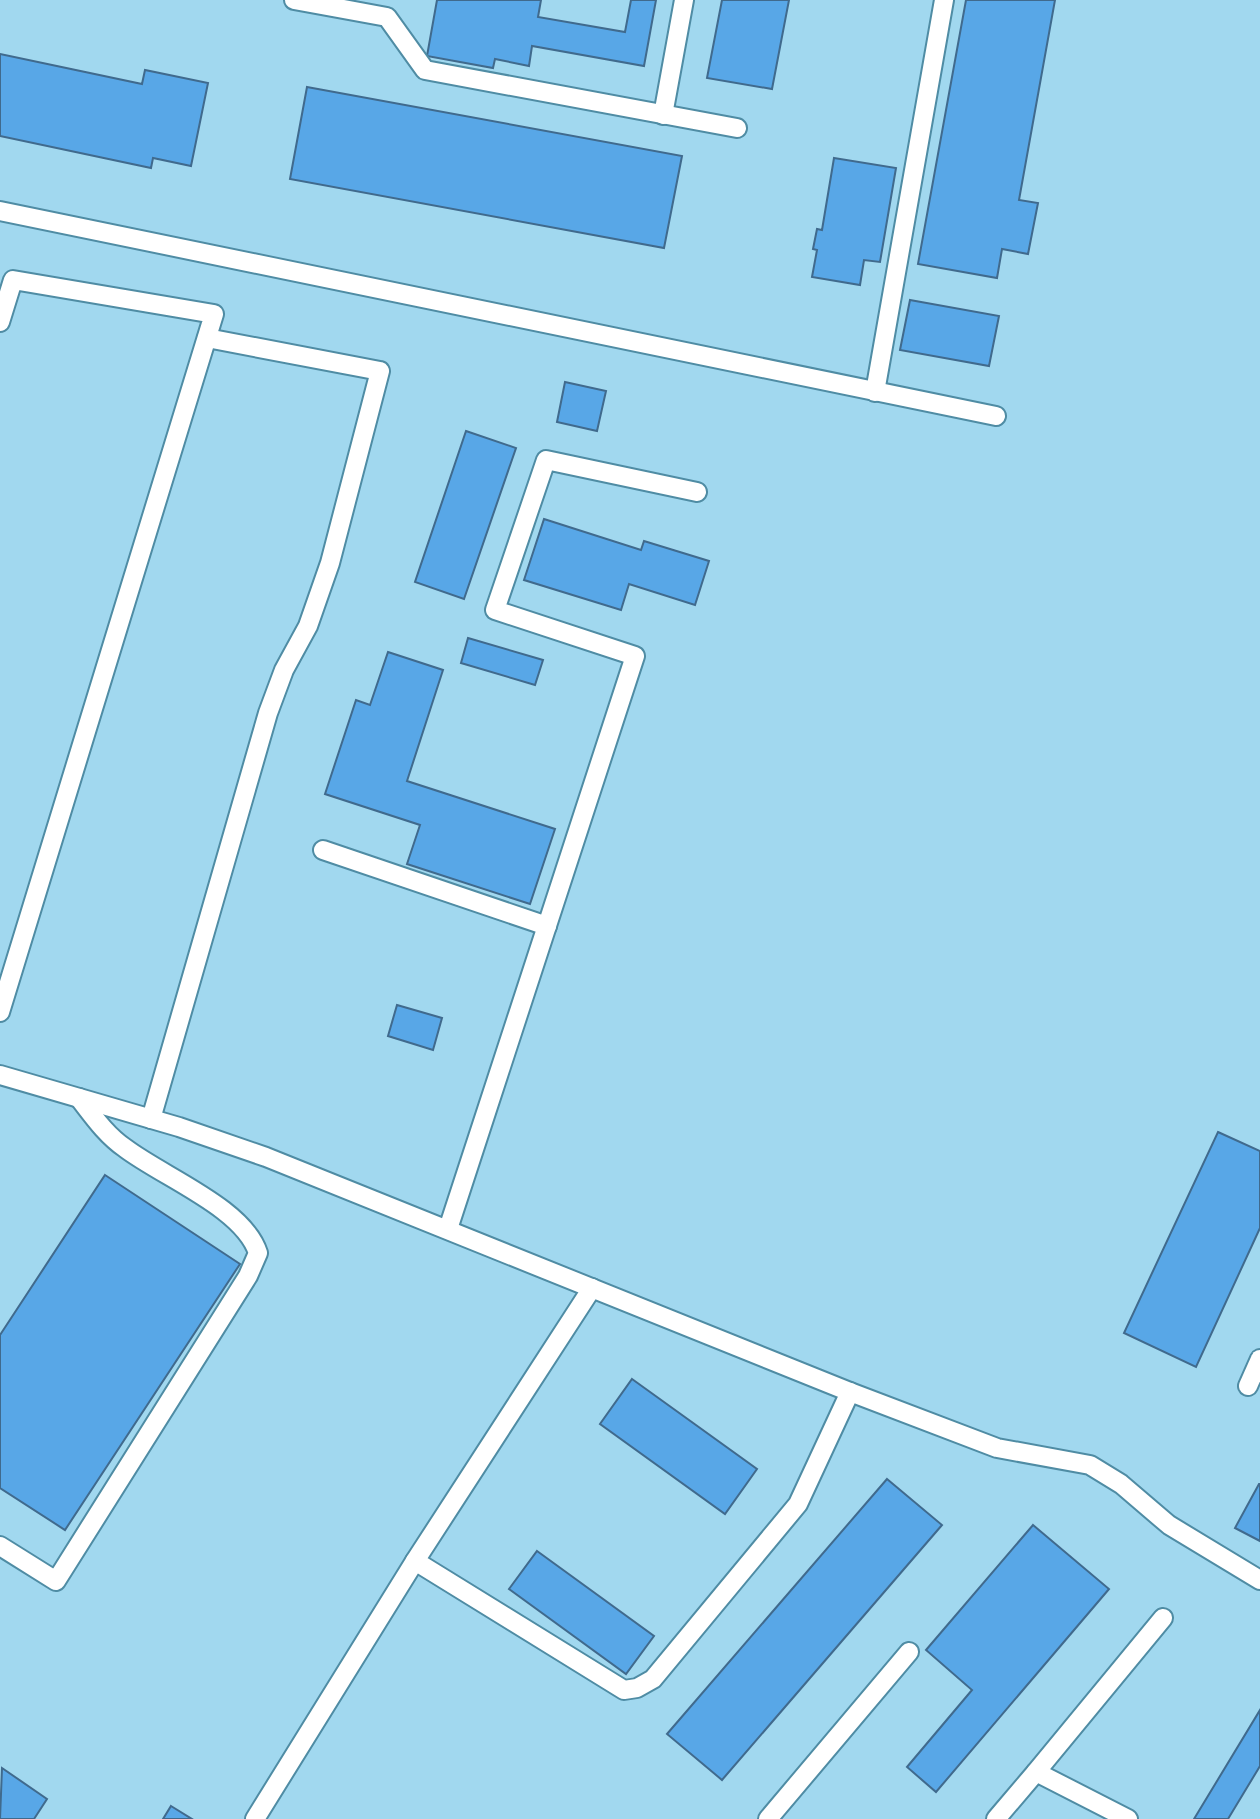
<svg xmlns="http://www.w3.org/2000/svg" width="1260" height="1819" font-family="Mulish,sans-serif">
<style>
.built{fill:#a1d8ef}
.building{fill:#58a7e7;stroke:#406a8d;stroke-width:2}
.lines{fill:none;stroke-linecap:round;stroke-linejoin:round}
.service-casing{stroke:#4f8ca4;stroke-width:22}
.service{stroke:#fff;stroke-width:18}
</style>
<rect width="100%" height="100%" fill="#b6e7fc"/>
<rect class="built" x="0" y="0" width="1260" height="1819"/>
<g class="building">
<polygon points="437,0 541,0 538,17 625,32 631,0 656,0 644,66 532,46 529,66 495,59 493,68 427,56"/>
<polygon points="722,0 789,0 772,89 707,78"/>
<polygon points="966,0 1055,0 1019,200 1038,203 1028,254 1002,249 997,278 918,264"/>
<polygon points="0,54 142,84 145,70 208,83 191,166 153,158 151,168 0,136"/>
<polygon points="307,87 682,156 664,248 290,179"/>
<polygon points="834,158 896,168 880,262 864,260 860,285 812,277 817,250 813,249 817,229 822,230"/>
<polygon points="910,300 999,316 989,366 900,350"/>
<polygon points="565,382 606,391 597,431 557,422"/>
<polygon points="466,431 516,448 464,599 415,582"/>
<polygon points="544,519 641,550 644,541 709,561 695,605 629,584 621,610 524,580"/>
<polygon points="468,638 543,660 535,685 461,663"/>
<polygon points="388,652 443,670 407,781 555,829 530,904 407,864 420,825 325,794 356,700 370,705"/>
<polygon points="397,1005 442,1018 433,1050 388,1036"/>
<polygon points="1218,1132 1260,1151 1260,1228 1196,1367 1124,1333"/>
<polygon points="105,1175 240,1264 65,1530 0,1488 0,1335"/>
<polygon points="632,1379 757,1469 725,1514 600,1424"/>
<polygon points="887,1479 942,1525 722,1780 667,1734"/>
<polygon points="1259,1484 1260,1484 1260,1541 1235,1528"/>
<polygon points="1033,1525 1109,1589 936,1792 907,1767 972,1690 926,1650"/>
<polygon points="537,1551 654,1636 626,1674 509,1589"/>
<polygon points="1260,1710 1260,1766 1228,1819 1194,1819"/>
<polygon points="2,1768 47,1799 34,1819 0,1819"/>
<polygon points="171,1806 192,1819 163,1819"/>
</g>
<g class="lines">
<defs>
<g id="service">
<polyline points="294,0 387,17 425,70 737,128"/>
<polyline points="663,115 684,0"/>
<polyline points="0,211 996,416"/>
<polyline points="0,322 13,280 214,314 0,1012"/>
<polyline points="875,392 944,0"/>
<polyline points="323,850 547,926"/>
<polyline points="0,1075 179,1127 266,1157 850,1392 997,1448 1090,1465 1121,1484 1169,1525 1260,1580"/>
<polyline points="151,1119 268,713 284,670 308,626 330,563 380,371 207,338"/>
<polyline points="448,1229 635,656 495,610 546,460 697,492"/>
<polyline points="592,1288 415,1561 624,1690 637,1688 653,1679 798,1504 850,1392"/>
<polyline points="1248,1386 1260,1359"/>
<path d="M0 1546 56 1581 248 1276 258 1253C244 1208 163 1177 125 1148 106 1135 93 1116 79 1098"/>
<polyline points="1036,1772 1163,1618"/>
<polyline points="255,1819 415,1561"/>
<polyline points="768,1819 909,1652"/>
<polyline points="996,1819 1036,1772 1128,1819"/>
</g>
</defs>
<use href="#service" class="service-casing"/>
<use href="#service" class="service"/>
</g>
</svg>
